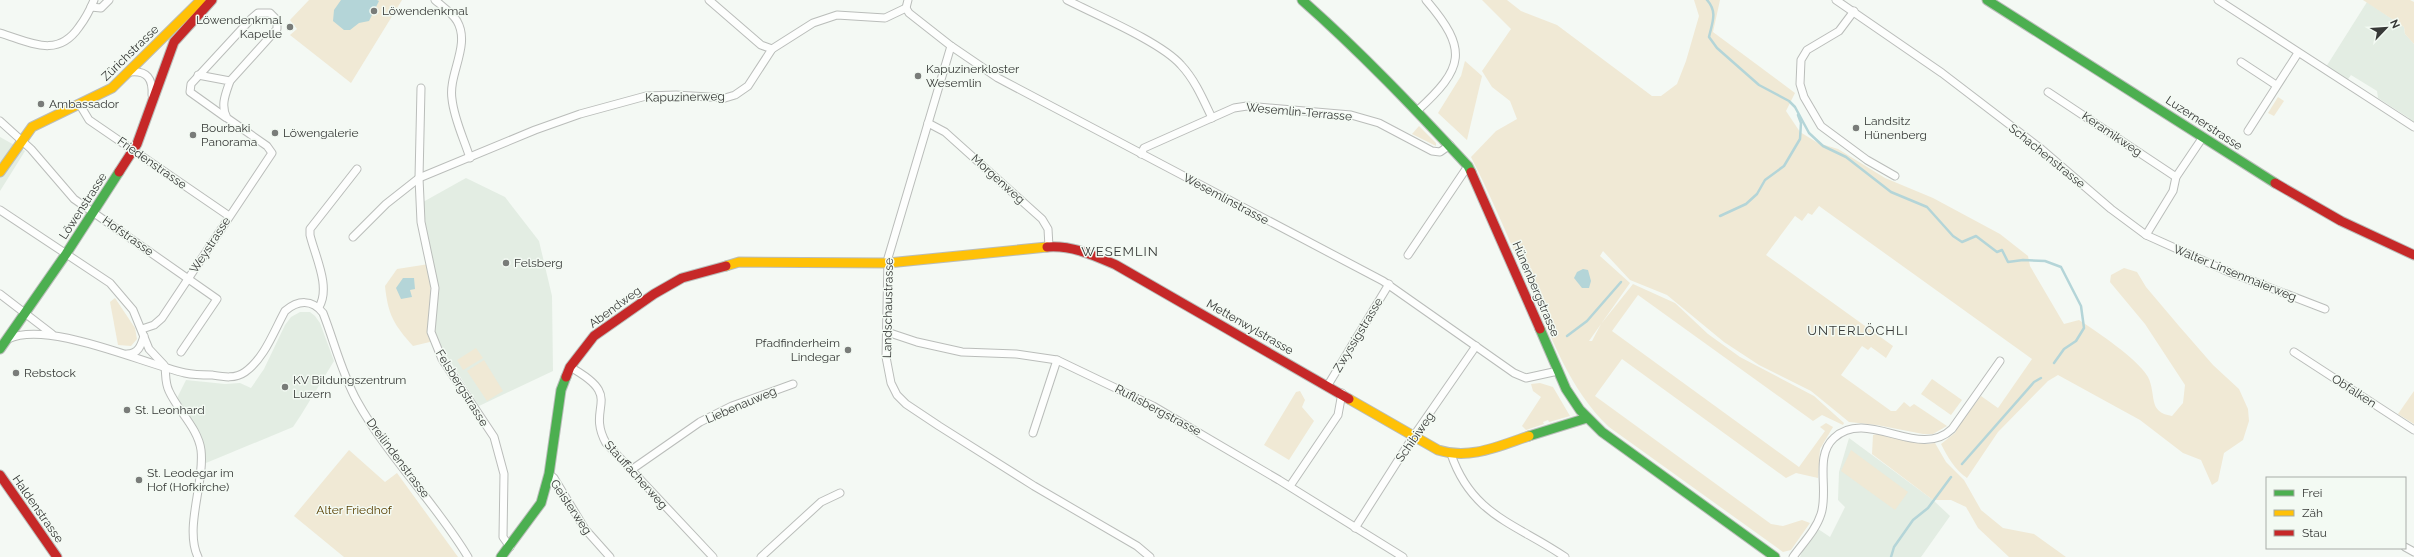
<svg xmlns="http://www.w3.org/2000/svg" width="2414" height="557" font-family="Raleway,sans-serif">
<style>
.built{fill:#e3ede3}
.green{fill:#f0e9d5}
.water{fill:#b4d5d8}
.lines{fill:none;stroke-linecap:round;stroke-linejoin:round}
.stream{stroke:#b4d5d8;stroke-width:2.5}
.street-casing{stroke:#babdba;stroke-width:9}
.fast-casing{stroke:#babdba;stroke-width:11}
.slow-casing{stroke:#babdba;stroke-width:11}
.jam-casing{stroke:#babdba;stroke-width:11}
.street{stroke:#fdfefd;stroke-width:7}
.fast{stroke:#4caf50;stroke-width:9}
.slow{stroke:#ffc107;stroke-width:9}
.jam{stroke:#c62828;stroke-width:9}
.poi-dot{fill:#797c79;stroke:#f3faf3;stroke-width:1.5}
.labels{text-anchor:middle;stroke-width:3;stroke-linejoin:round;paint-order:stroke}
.poi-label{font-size:12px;fill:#373937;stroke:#f3faf3;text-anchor:start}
.street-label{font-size:12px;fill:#373937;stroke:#f3faf3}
.park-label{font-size:12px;fill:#5a4103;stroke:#f3faf3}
.neighbourhood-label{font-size:13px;letter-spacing:1px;fill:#373937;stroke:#f3faf3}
</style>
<rect width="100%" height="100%" fill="#f4f9f4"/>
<g class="built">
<polygon points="2367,2 2404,27 2405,34 2414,44 2414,125 2408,121 2409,118 2378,98 2377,91 2351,75 2346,82 2326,67"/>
<polygon points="0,137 25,151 0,191"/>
<polygon points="466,178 505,197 539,241 552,296 553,371 479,406 441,347 434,331 439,290 427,235 423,202"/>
<polygon points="300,312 310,312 315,316 320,323 334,361 301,415 293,427 206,463 199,434 177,398 186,380 225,384 240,383 251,388 264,369 285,325 291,317"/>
<polygon points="1849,438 1933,500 1950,516 1921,557 1800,557 1804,547 1818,529 1830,537 1845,507 1838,500 1839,472"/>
</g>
<g class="green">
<polygon points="309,0 402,0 351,83 290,35 297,29 290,20"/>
<path d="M1482 0H1507L1521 11 1557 25 1652 96H1661L1677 84 1686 61 1699 16 1694 0H1720L1713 32 1795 93 1786 111 1800 132 1818 143 1838 149 1885 178 1933 198 2000 234 2028 256 2030 266 2064 324 2079 320C2097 332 2137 358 2148 377 2157 395 2147 412 2172 416L2183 403 2185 385 2145 324 2110 282 2111 275 2124 268 2137 272 2146 287 2179 326 2213 365 2239 389 2248 409 2249 421 2243 440 2224 453 2218 481 2212 485 2201 460 2183 453 2140 420 2058 375 2048 381 1998 432 1967 478C1955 470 1947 456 1941 444L1956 432V429L1981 396 1998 408 2032 359 1819 206 1812 215 1808 213 1802 221 1795 216 1766 255 1893 346 1886 358 1871 347 1868 350 1862 346 1841 375 1891 411H1896L1904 402 1910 407 1914 404 1947 426 1933 434H1923L1877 425 1849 422 1811 391 1759 365 1724 342 1667 295 1630 280 1603 251 1600 256 1630 283 1589 341H1592L1601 324 1633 284 1675 303 1708 334 1740 357 1814 396 1844 423 1843 425 1822 415 1813 421 1638 295 1612 331 1799 467 1825 431 1820 427 1826 423 1833 427 1820 449 1818 478 1796 473 1786 478 1622 359 1595 396 1771 524 1783 526 1802 520 1810 523 1791 550 1783 552 1609 427C1569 389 1552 338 1530 288 1511 244 1493 200 1471 157L1496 131 1517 119 1510 101 1492 87 1482 71 1511 29Z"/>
<polygon points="2363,0 2410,0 2414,2 2414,44 2405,34 2404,27"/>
<polygon points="1465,61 1482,76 1467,140 1438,113 1461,76"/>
<polygon points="2278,97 2284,101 2274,116 2268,113"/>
<polygon points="1419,126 1436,143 1436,146 1412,134"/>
<path d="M429 264 434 341 413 346C394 325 388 315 385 286L397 269Z"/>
<polygon points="115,298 135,328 137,339 131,346 118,345 110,302"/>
<polygon points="476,348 483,358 463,370 457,360"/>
<polygon points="484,360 503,391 487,401 467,371"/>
<polygon points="1932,379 1962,400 1951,415 1921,394"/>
<polygon points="1540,383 1553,387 1570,416 1549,422 1548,420 1543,422 1544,424 1526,430 1522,426 1541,397 1533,391 1531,384"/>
<polygon points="1300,391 1305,400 1302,407 1314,421 1289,460 1264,445 1296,392"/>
<polygon points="2414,391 2414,424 2398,414"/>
<polygon points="1881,433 1927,444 1935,443 1946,462 1964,480 1981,510 2003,528 2034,534 2066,557 2009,557 1978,528 1966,507 1951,500 1933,500 1872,454 1873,435"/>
<polygon points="349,450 385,482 397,473 458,557 344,557 294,516"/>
<polygon points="1851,450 1908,492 1895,510 1841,471"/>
</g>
<g class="water">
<polygon points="341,0 377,0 379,1 369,21 359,23 350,30 344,30 333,21 334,10"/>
<polygon points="1583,269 1588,270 1591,281 1589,288 1582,288 1574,278 1577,272"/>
<polygon points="403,278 414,278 415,289 410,290 412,297 401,299 396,288"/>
</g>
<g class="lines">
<g class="stream">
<path d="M1707 0C1718 12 1712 23 1709 37L1717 48 1759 85 1789 101 1795 107 1809 133 1823 146 1846 157 1891 192 1927 207 1953 236 1962 242 1976 236 1997 252 2002 250 2008 262 2023 260 2045 261 2061 267 2081 306 2084 328 2076 341 2064 349 2054 363"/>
<polyline points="1720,216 1746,204 1757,194 1765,180 1784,166 1800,139 1801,123 1798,115"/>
<polyline points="1567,336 1587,321 1621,282"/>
<polyline points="1962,464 2034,382 2041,378"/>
<polyline points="1891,557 1894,547 1913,520 1928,508 1951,477"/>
</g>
<defs>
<g id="street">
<path d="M435 0C442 6 452 13 457 21 471 45 448 74 452 99 454 119 464 139 470 158"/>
<polyline points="709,0 761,45 772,49"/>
<polyline points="908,0 906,8 909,13 951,46 998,78 1383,281 1514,373 1526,378 1558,371"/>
<path d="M1067 0C1096 15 1161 42 1181 65 1195 80 1203 99 1212 118"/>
<polyline points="1836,0 1942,73 2040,148 2111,209 2146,235 2224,270 2325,309"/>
<polyline points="2218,0 2414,127"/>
<polyline points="91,7 101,8 109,0"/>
<polyline points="1854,11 1839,31 1807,50 1801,60 1800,84 1804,97 1821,126 1867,160 1895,176"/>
<path d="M0 33C30 42 57 59 79 27 85 19 90 10 94 0"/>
<polyline points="951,46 888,258 886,357 891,383 897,395 906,404 939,426 1034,486 1137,546 1150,557"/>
<polyline points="2241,62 2276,85"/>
<path d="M130 72C147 70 153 79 152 95"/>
<polyline points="421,88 419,178 421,222 435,288 431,332 442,359 494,437 504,474 503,537 510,547"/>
<polyline points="2048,92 2176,177"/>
<polyline points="80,105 89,120 229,216"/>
<path d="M1417 111C1464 68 1469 50 1426 0"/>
<polyline points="225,117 190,92 191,84 251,19 258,13 270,13 277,20 277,29 230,81"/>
<polyline points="0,121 31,149 74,199 217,299 181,352"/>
<polyline points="928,123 945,132 1042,219 1048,229 1049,247"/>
<polyline points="2248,131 2298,53"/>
<polyline points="1141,154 1144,148 1234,108 1247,106 1351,115 1379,123 1432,151 1440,152 1450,145"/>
<polyline points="0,210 110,283 133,310 149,349 164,365"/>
<polyline points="2146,235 2173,191 2176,177 2203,137"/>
<polyline points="353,237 386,204 419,178 535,130 580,114 646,96 676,95 725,98 735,95 748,86 772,49 813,23 837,15 885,18 906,8"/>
<polyline points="1408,255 1468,166"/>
<polyline points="0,294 52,334"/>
<path d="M319 307C331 287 315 256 310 235V229L357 169"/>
<path d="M142 329 154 325 162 318 272 153 267 146 227 118C220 105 226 93 230 81L198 75"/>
<polyline points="887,332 917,342 962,352 1016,354 1057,360 1153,406 1279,480 1403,557"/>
<path d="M8 339C48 320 141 363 185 373 194 375 203 375 212 375 224 377 235 379 245 372 264 359 274 331 285 311 298 300 312 299 323 313 334 341 342 374 357 401 388 457 435 502 468 557"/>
<polyline points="2294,352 2414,430"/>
<path d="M127 354C138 354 141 346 144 336"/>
<path d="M165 367C166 375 165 383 169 391 178 411 198 428 201 450 205 482 184 528 198 557"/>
<path d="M570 367C626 398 585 405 606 443L713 557"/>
<polyline points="1328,385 1389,284"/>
<polyline points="1033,433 1057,360"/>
<path d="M1451 454C1472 516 1517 524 1565 557"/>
<polyline points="631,470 700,422 732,406 793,384"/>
<polyline points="549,474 554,478 585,529 610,557"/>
<polyline points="1290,486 1338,415 1342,393"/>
<polyline points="1355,528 1413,437 1476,346"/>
<polyline points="2405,547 2414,552"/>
<polyline points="761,557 821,502 840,493"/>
<path d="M1793 557C1803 543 1816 530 1821 514 1829 490 1814 456 1834 438 1867 407 1919 461 1952 429L2000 361"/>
</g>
<g id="fast">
<path d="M1302 0C1361 52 1415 109 1468 166L1471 172"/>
<polyline points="1987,0 2275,183"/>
<polyline points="1540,329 1566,389 1580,410 1602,432 1775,557"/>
<polyline points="0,349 66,254 119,172"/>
<polyline points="1529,436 1587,418"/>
<polyline points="501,557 541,503 549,474 561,390 566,377"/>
</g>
<g id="slow">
<polyline points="0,172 32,127 112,88 201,0"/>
<polyline points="726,266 739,262 888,263 1047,247"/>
<path d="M1349 399 1438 450C1470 460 1499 446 1529 436"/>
</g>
<g id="jam">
<polyline points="119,172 137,144 174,42 212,0"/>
<polyline points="1471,172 1540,329"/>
<polyline points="2275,183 2341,221 2414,255"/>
<path d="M1047 247C1072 245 1093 255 1116 265L1349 399"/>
<polyline points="566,377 570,367 594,336 654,294 682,278 726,266"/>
<polyline points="0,475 57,557"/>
</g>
</defs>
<use href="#street" class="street-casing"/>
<use href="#fast" class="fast-casing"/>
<use href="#slow" class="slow-casing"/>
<use href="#jam" class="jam-casing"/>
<use href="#street" class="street"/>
<use href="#fast" class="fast"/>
<use href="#slow" class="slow"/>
<use href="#jam" class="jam"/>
</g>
<g class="poi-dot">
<circle cx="374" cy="11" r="4"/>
<circle cx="290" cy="27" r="4"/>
<circle cx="918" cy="76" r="4"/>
<circle cx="41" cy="104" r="4"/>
<circle cx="1856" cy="128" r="4"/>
<circle cx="275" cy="133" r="4"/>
<circle cx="193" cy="135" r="4"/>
<circle cx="506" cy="263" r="4"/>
<circle cx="848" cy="350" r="4"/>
<circle cx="16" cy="373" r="4"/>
<circle cx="285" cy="387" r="4"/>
<circle cx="127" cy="410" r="4"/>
<circle cx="139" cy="480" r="4"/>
</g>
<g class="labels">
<g class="poi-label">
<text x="382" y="15">Löwendenkmal</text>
<text x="282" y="24" text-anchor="end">Löwendenkmal<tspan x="282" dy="14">Kapelle</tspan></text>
<text x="926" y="73">Kapuzinerkloster<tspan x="926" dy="14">Wesemlin</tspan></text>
<text x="49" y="108">Ambassador</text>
<text x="1864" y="125">Landsitz<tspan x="1864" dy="14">Hünenberg</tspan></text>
<text x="201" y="132">Bourbaki<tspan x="201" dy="14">Panorama</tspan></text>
<text x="283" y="137">Löwengalerie</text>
<text x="514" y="267">Felsberg</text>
<text x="840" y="347" text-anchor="end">Pfadfinderheim<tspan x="840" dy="14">Lindegar</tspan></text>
<text x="24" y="377">Rebstock</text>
<text x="293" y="384">KV Bildungszentrum<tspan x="293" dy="14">Luzern</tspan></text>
<text x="135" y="414">St. Leonhard</text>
<text x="147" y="477">St. Leodegar im<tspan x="147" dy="14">Hof (Hofkirche)</tspan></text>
</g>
<g class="street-label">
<text transform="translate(130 53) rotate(-44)" y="4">Zürichstrasse</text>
<text transform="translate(685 97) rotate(-1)" y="4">Kapuzinerweg</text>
<text transform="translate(1299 112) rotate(5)" y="4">Wesemlin-Terrasse</text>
<text transform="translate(2204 123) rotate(33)" y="4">Luzernerstrasse</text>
<text transform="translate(2112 134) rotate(34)" y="4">Keramikweg</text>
<text transform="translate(2047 156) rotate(39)" y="4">Schachenstrasse</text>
<text transform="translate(152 163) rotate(35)" y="4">Friedenstrasse</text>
<text transform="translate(998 179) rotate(42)" y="4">Morgenweg</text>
<text transform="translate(1226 199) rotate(28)" y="4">Wesemlinstrasse</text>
<text transform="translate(83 206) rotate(-57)" y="4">Löwenstrasse</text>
<text transform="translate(128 236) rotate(35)" y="4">Hofstrasse</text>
<text transform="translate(210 245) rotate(-57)" y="4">Weystrasse</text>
<text transform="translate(2235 273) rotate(22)" y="4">Walter Linsenmaierweg</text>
<text transform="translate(1536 289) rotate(67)" y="4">Hünenbergstrasse</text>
<text transform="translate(615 307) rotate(-36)" y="4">Abendweg</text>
<text transform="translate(888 308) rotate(-89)" y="4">Landschaustrasse</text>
<text transform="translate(1250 327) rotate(30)" y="4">Mettenwylstrasse</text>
<text transform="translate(1358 335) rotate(-59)" y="4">Zwyssigstrasse</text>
<text transform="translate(462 388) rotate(58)" y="4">Felsbergstrasse</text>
<text transform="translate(2354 391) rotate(33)" y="4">Obfalken</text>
<text transform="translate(741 405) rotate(-23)" y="4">Liebenauweg</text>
<text transform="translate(1158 410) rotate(28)" y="4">Ruflisbergstrasse</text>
<text transform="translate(1415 437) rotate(-55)" y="4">Schibiweg</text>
<text transform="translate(398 458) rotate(53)" y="4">Dreilindenstrasse</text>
<text transform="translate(636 475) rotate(48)" y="4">Stauffacherweg</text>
<text transform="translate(571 507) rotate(56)" y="4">Geisterweg</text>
<text transform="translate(38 509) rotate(55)" y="4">Haldenstrasse</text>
</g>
<g class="park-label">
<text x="354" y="514">Alter Friedhof</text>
</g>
<g class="neighbourhood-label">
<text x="1120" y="256">WESEMLIN</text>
<text x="1858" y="335">UNTERLÖCHLI</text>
</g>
</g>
<rect x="2266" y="477" width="140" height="72" fill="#f3faf3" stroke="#a8ada8"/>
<rect x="2274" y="490" width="20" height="6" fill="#4caf50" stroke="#a8ada8"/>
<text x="2302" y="497" font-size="12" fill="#373937">Frei</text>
<rect x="2274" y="510" width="20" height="6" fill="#ffc107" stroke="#a8ada8"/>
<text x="2302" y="517" font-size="12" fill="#373937">Zäh</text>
<rect x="2274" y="530" width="20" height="6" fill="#c62828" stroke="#a8ada8"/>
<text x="2302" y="537" font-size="12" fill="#373937">Stau</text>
<g transform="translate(2386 28) rotate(65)" stroke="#f3faf3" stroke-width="3" paint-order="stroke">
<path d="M0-3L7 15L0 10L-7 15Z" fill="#373937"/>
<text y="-6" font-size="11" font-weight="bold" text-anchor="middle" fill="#373937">N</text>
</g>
</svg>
